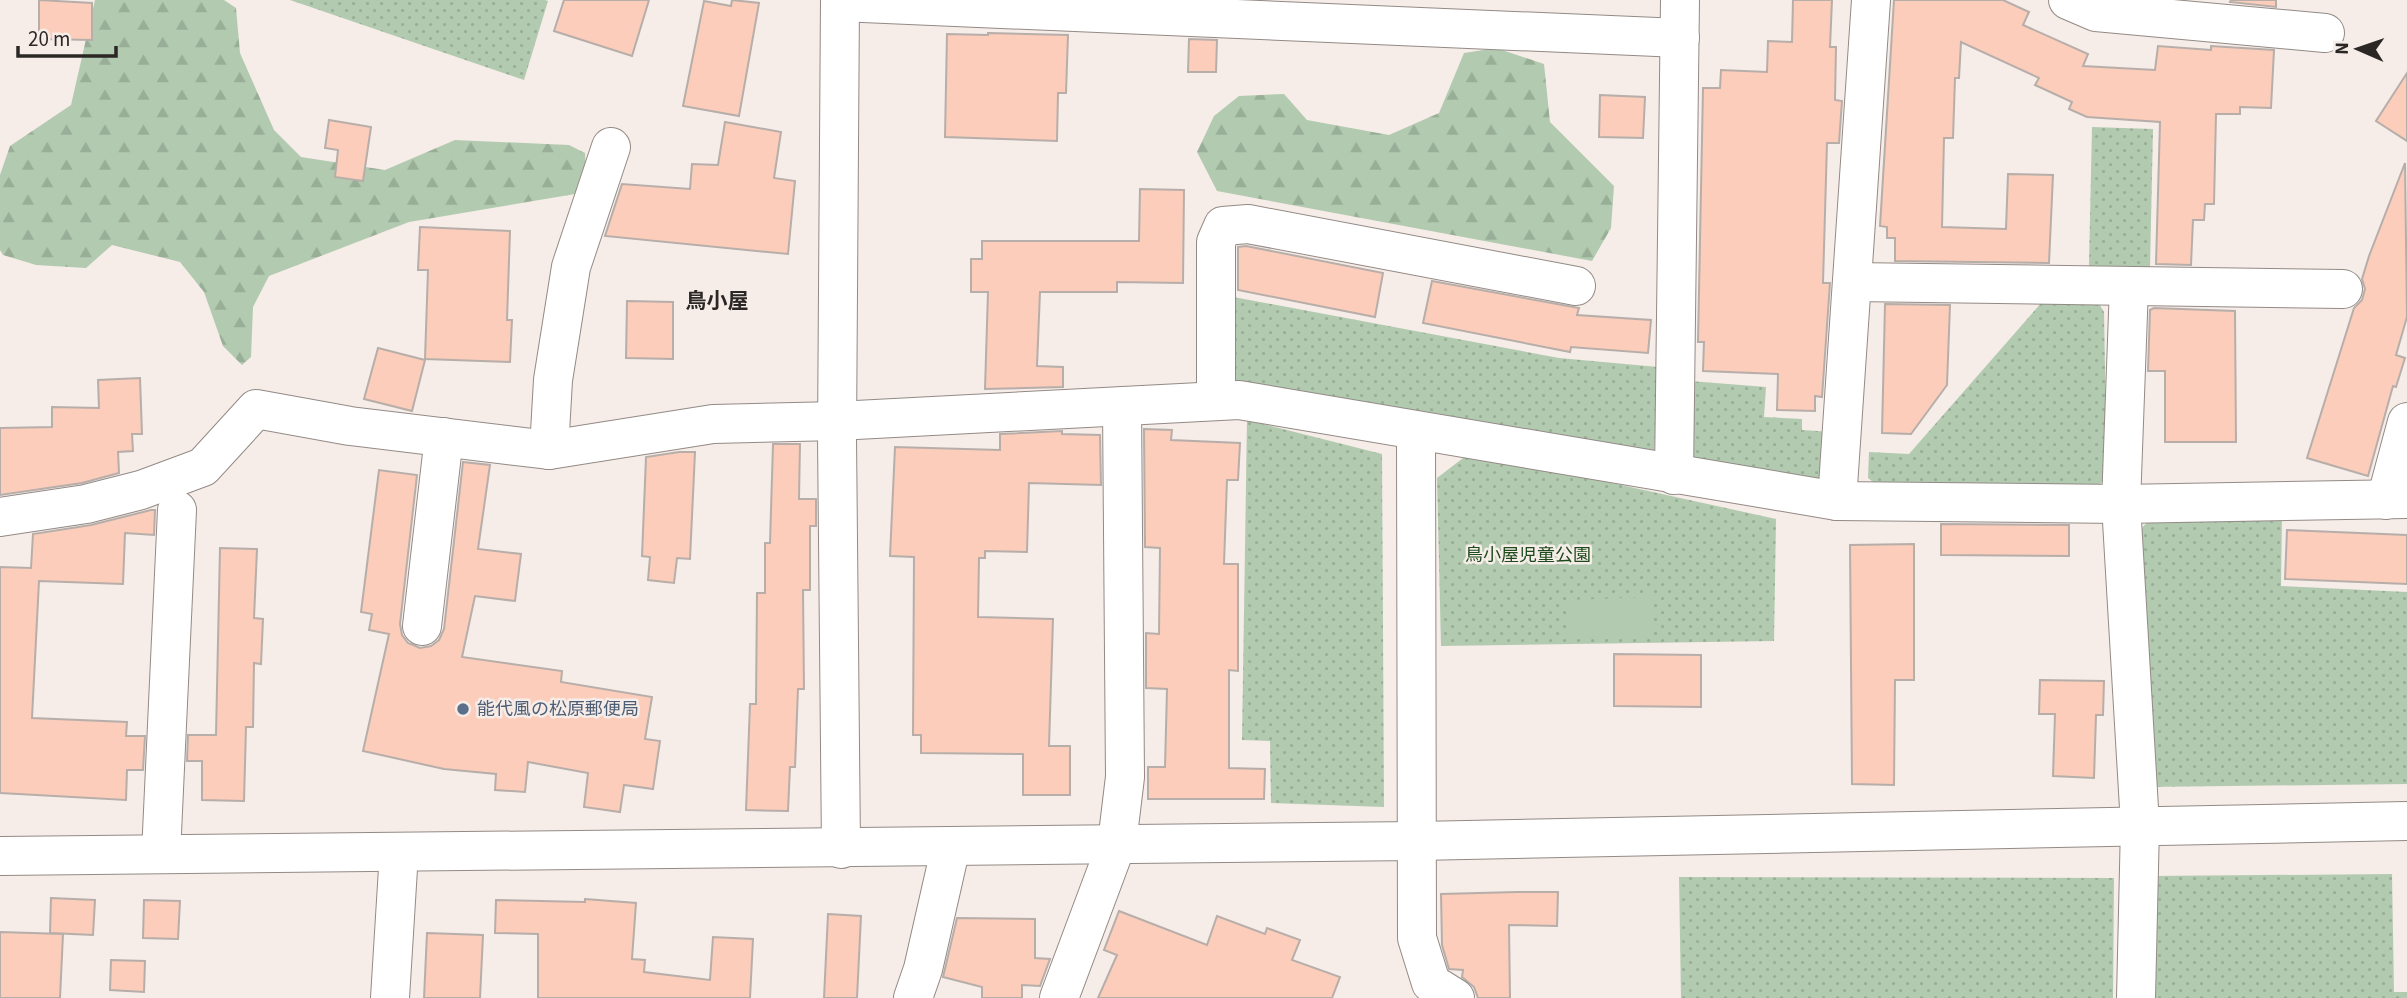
<svg xmlns="http://www.w3.org/2000/svg" width="2407" height="998" font-family="'Source Sans 3','Noto Sans JP',sans-serif">
<style>
.green{fill:url(#green-dots)}
.forest{fill:url(#forest-firs)}
.pitch{fill:#b2cbb0}
.building{fill:#fbcdba;stroke:#b7aeaa;stroke-width:2}
.lines{fill:none;stroke-linecap:round;stroke-linejoin:round}
.minor-casing{stroke:#938a86;stroke-width:40}
.minor{stroke:#fff;stroke-width:38}
.service-dot{fill:#5c6f8a;stroke:#f6ece8;stroke-width:2.5}
.labels{text-anchor:middle;stroke-width:5;stroke-linejoin:round;paint-order:stroke}
.park-label{font-size:18px;fill:#1d4a1c;stroke:#f6ece8}
.service-label{font-size:18px;fill:#4e5e75;stroke:#f6ece8;text-anchor:start}
.quarter-label{font-size:21px;font-weight:bold;fill:#2a2725;stroke:#f6ece8}
</style>
<defs>
<pattern id="green-dots" width="8" height="8" patternUnits="userSpaceOnUse" patternTransform="scale(1.75)"><rect width="8" height="8" fill="#b2cbb0"/><path d="M2 2h.1M6 6h.1" fill="none" stroke="#99ae97" stroke-width="1.8" stroke-linecap="round"/></pattern>
<pattern id="forest-firs" width="22" height="20" patternUnits="userSpaceOnUse" patternTransform="scale(1.75)"><rect width="22" height="20" fill="#b2cbb0"/><path d="M5 1l3.5 6h-7zM16 11l3.5 6h-7z" fill="#99ae97"/></pattern>
</defs>
<rect width="100%" height="100%" fill="#f6ece8"/>
<g class="green">
<polygon points="290,0 545,0 548,1 524,80"/>
<polygon points="2092,127 2153,129 2150,268 2089,266"/>
<polygon points="2050,293 2093,294 2104,312 2107,477 2089,495 1883,490 1868,478 1869,452 1909,454"/>
<polygon points="1228,296 1559,358 1658,367 1654,459 1232,389"/>
<polygon points="1690,381 1766,387 1764,417 1802,419 1802,430 1833,432 1824,486 1688,460"/>
<polygon points="1247,420 1382,454 1384,807 1271,803 1270,741 1242,740"/>
<polygon points="1471,452 1776,519 1774,641 1441,646 1437,478"/>
<polygon points="2157,512 2282,516 2281,586 2407,592 2407,784 2145,787 2138,532"/>
<polygon points="2392,874 2394,992 2407,992 2407,998 2150,998 2150,876"/>
<polygon points="1679,877 2114,878 2113,998 1681,998"/>
</g>
<g class="forest">
<polygon points="95,0 224,0 236,8 240,53 274,130 301,157 385,170 455,140 569,145 585,153 587,192 409,222 269,276 253,307 251,357 242,365 223,346 204,292 180,262 112,245 86,268 36,265 3,255 0,250 0,175 10,146 71,105"/>
<polygon points="1496,48 1544,64 1550,122 1614,186 1611,228 1592,261 1217,191 1197,152 1214,116 1239,96 1284,94 1307,120 1389,135 1439,113 1464,53"/>
</g>
<polygon class="pitch" points="1650,597 1651,635 1569,637 1569,600"/>
<g class="building">
<polygon points="39,0 92,3 92,40 39,39"/>
<polygon points="564,0 649,0 632,56 554,31"/>
<polygon points="732,0 759,3 739,116 683,106 704,1 731,6"/>
<polygon points="1793,0 1832,0 1830,47 1836,47 1835,100 1842,101 1839,143 1827,143 1823,283 1830,283 1822,397 1815,396 1815,411 1777,410 1778,374 1703,371 1704,342 1698,342 1703,88 1720,88 1721,70 1767,72 1768,41 1792,42"/>
<polygon points="1894,0 2003,0 2029,12 2023,25 2088,54 2083,66 2155,70 2158,46 2211,50 2211,46 2274,50 2271,108 2240,107 2240,114 2216,114 2214,204 2205,204 2204,220 2193,220 2191,265 2156,264 2160,122 2087,117 2069,109 2072,102 2035,85 2039,78 1961,42 1959,78 1955,78 1953,138 1944,138 1942,227 2006,229 2008,174 2053,175 2049,263 1895,261 1895,238 1887,238 1887,227 1880,226"/>
<polygon points="2231,0 2276,0 2276,7 2230,2"/>
<polygon points="988,33 1068,35 1066,93 1058,93 1057,141 945,137 947,34 988,35"/>
<polygon points="1189,39 1217,40 1216,72 1188,72"/>
<polygon points="2407,73 2407,141 2376,121"/>
<polygon points="1600,95 1645,97 1643,138 1599,137"/>
<polygon points="329,120 371,127 363,181 335,177 338,150 325,148"/>
<polygon points="725,122 781,132 774,178 795,181 788,254 605,236 622,184 690,189 692,164 718,165"/>
<polygon points="2405,163 2407,317 2396,355 2405,358 2396,387 2393,386 2368,476 2307,458 2354,308 2362,300 2365,289 2362,279 2369,256"/>
<polygon points="1140,189 1184,190 1183,283 1117,282 1117,292 1040,292 1037,366 1063,367 1063,387 985,389 988,292 971,292 971,259 982,259 982,241 1139,241"/>
<polygon points="420,227 510,231 507,320 512,320 510,362 425,359 428,270 418,270"/>
<polygon points="1246,246 1383,273 1375,317 1238,290 1238,247"/>
<polygon points="1432,281 1579,308 1577,315 1651,320 1648,353 1571,347 1570,352 1423,323"/>
<polygon points="627,301 673,302 673,359 626,358"/>
<polygon points="1885,304 1950,305 1947,385 1911,434 1882,433"/>
<polygon points="2154,308 2235,311 2236,442 2165,442 2165,371 2148,371 2150,310"/>
<polygon points="378,348 425,360 412,411 364,399"/>
<polygon points="140,378 142,434 132,434 133,451 118,452 119,473 82,483 0,495 0,428 52,427 52,407 99,408 98,380"/>
<polygon points="1144,429 1172,430 1171,440 1240,443 1238,480 1227,480 1224,564 1238,564 1238,671 1229,670 1229,768 1265,769 1264,799 1148,799 1148,767 1165,767 1167,689 1146,688 1146,633 1159,634 1160,548 1145,547"/>
<polygon points="1062,431 1062,434 1100,435 1101,485 1029,483 1027,552 985,551 985,558 979,558 978,617 1053,619 1049,746 1070,746 1070,795 1023,795 1023,754 921,753 921,735 913,735 914,557 890,556 895,447 1000,450 1000,434"/>
<polygon points="773,444 800,444 799,499 816,499 816,526 810,526 810,590 803,590 804,689 798,689 795,767 790,767 788,811 746,810 750,704 756,704 757,593 765,593 765,543 770,543"/>
<polygon points="679,452 695,452 690,559 677,558 674,583 648,580 650,557 642,556 646,457"/>
<polygon points="463,462 490,465 478,549 521,554 515,601 475,596 462,657 562,671 561,682 652,697 645,739 660,741 653,789 624,785 620,812 584,807 588,773 528,762 525,792 495,790 496,774 444,769 363,751 389,634 369,630 372,614 361,612 379,470 417,475 400,624 402,635 408,643 420,648 431,646 439,640 444,629"/>
<polygon points="151,510 155,510 154,535 125,533 123,584 39,581 32,718 127,722 126,736 145,736 143,770 127,770 126,800 0,793 0,567 31,568 33,534 91,525"/>
<polygon points="1941,524 2069,525 2069,556 1941,555"/>
<polygon points="2287,530 2407,535 2407,584 2285,579"/>
<polygon points="1914,544 1914,680 1895,680 1894,785 1852,784 1850,545"/>
<polygon points="220,548 257,549 254,618 263,619 261,664 254,663 253,727 246,727 244,801 202,800 202,761 187,761 188,735 216,735"/>
<polygon points="1614,654 1701,655 1701,707 1614,706"/>
<polygon points="2040,680 2104,681 2103,715 2096,715 2094,778 2053,776 2055,714 2039,714"/>
<polygon points="1517,892 1558,892 1557,926 1509,925 1510,998 1478,998 1474,987 1462,977 1463,970 1449,969 1442,945 1441,894"/>
<polygon points="51,898 95,900 93,935 50,933"/>
<polygon points="585,899 636,903 632,959 645,960 644,972 710,980 713,937 753,939 750,998 538,998 538,934 495,933 496,900 585,902"/>
<polygon points="144,900 180,901 178,939 143,938"/>
<polygon points="1119,911 1207,945 1217,916 1265,934 1267,928 1300,940 1292,960 1340,977 1332,998 1098,998 1117,955 1104,950"/>
<polygon points="828,914 861,916 857,998 824,998"/>
<polygon points="957,918 1035,919 1035,958 1050,959 1040,986 1022,985 1022,998 982,998 982,987 943,977"/>
<polygon points="0,932 63,934 60,998 0,998"/>
<polygon points="427,933 483,935 480,998 424,998"/>
<polygon points="111,960 145,961 144,992 110,990"/>
</g>
<g class="lines">
<defs>
<g id="minor">
<polyline points="840,0 837,437 841,849"/>
<polyline points="2068,0 2096,12 2325,33"/>
<polyline points="840,2 1680,38"/>
<polyline points="1853,282 2343,289"/>
<polyline points="2129,286 2121,504 2140,825 2136,998"/>
<polyline points="1216,401 1216,242 1223,226 1248,224 1576,286"/>
<polyline points="1416,432 1417,938 1431,983 1455,998"/>
<polyline points="549,450 713,424 837,421 1239,400 1837,501 2121,504 2407,499"/>
<polyline points="1674,475 1680,0"/>
<polyline points="2386,500 2407,422"/>
<polyline points="1837,501 1871,0"/>
<polyline points="0,517 86,504 141,490 203,467 256,409 350,426 549,450 553,380 571,267 611,147"/>
<polyline points="422,626 444,437"/>
<polyline points="161,854 177,510"/>
<polyline points="0,856 1418,841 2407,821"/>
<polyline points="390,998 399,852"/>
<polyline points="913,998 923,969 951,846"/>
<polyline points="1059,998 1117,843 1125,777 1122,406"/>
</g>
</defs>
<use href="#minor" class="minor-casing"/>
<use href="#minor" class="minor"/>
</g>
<circle class="service-dot" cx="463" cy="709" r="7"/>
<g class="labels">
<g class="park-label">
<text x="1528" y="561">鳥小屋児童公園</text>
</g>
<g class="service-label">
<text x="477" y="715">能代風の松原郵便局</text>
</g>
<g class="quarter-label">
<text x="717" y="308">鳥小屋</text>
</g>
</g>
<g transform="translate(2358 49) rotate(272)" stroke="#f6ece8" stroke-width="5" paint-order="stroke">
<path d="M0-5L12 26L0 18L-12 26Z" fill="#2a2725"/>
<text y="-10" font-size="19" font-weight="bold" text-anchor="middle" fill="#2a2725">N</text>
</g>
<path d="M18 46v10h98v-10" fill="none" stroke="#2a2725" stroke-width="3.5"/>
<text x="28" y="46" font-size="21" fill="#2a2725" stroke="#f6ece8" stroke-width="5" paint-order="stroke">20 m</text>
</svg>
